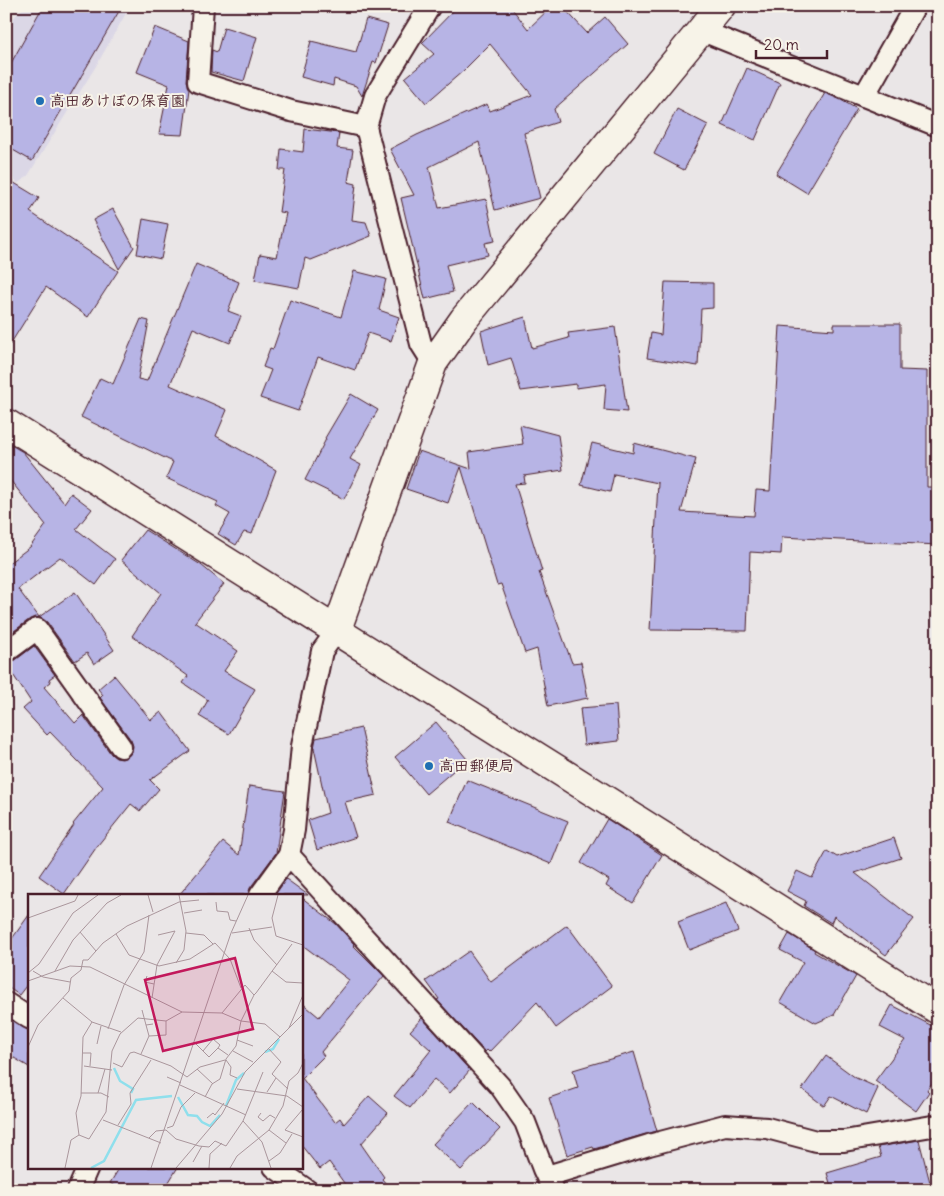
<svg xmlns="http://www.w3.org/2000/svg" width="944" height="1196" font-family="Delius,'Klee One',sans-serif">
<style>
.built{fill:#dbd7e6}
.building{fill:#b7b4e5;stroke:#4a1f2b}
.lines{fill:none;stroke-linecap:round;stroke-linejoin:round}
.street-casing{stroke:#4a1f2b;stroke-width:24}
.secondary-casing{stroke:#4a1f2b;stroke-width:31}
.street{stroke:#f7f3e8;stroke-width:20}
.secondary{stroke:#f7f3e8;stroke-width:28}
.poi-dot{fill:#1f6fb2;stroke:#f7f3e8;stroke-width:2}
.labels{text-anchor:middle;stroke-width:4;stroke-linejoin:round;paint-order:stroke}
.poi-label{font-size:15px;font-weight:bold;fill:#4a1f2b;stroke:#f7f3e8;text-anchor:start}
.inset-river{fill:none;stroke:#8fdfec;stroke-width:2.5}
.inset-road{fill:none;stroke:#aa969c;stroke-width:1}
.view{fill:#c2185b;fill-opacity:0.15;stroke:#c2185b;stroke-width:2.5}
.inset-edge{fill:none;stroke:#4a1f2b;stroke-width:2.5}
</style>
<rect width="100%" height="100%" fill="#eae6e7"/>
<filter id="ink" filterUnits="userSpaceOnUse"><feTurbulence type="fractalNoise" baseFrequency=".02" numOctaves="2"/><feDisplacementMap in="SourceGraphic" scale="10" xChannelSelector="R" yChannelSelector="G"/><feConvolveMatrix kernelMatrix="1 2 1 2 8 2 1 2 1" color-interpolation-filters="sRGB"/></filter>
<g filter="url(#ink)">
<polygon class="built" points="25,6 126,6 129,8 96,66 27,177 18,183 6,174 6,26"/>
<g class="building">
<polygon points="43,6 122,6 32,161 6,146 6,72"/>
<polygon points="458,6 510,6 528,29 552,6 562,6 587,33 605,17 628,44 554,109 558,122 524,133 540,198 495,210 479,142 429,167 439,208 486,199 495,241 485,243 488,255 446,265 453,292 425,299 401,198 414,195 390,149 417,135 487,104 490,111 532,95 490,44 463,71 426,103 405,78 434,54 422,43"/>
<polygon points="366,19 388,25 376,63 373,62 362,96 356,86 334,79 333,86 301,77 311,41 356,52"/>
<polygon points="155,27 189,41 186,81 189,89 183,135 159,134 169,85 137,72"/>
<polygon points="224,27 257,37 244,81 211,72 212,50 217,52"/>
<polygon points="747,68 780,83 755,140 722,125"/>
<polygon points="825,93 841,100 857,109 807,193 776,174"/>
<polygon points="677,109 708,125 684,170 654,154"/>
<polygon points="305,129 339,133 337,148 353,150 348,182 356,184 352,220 366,222 371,236 311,260 305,258 299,288 255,280 260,254 277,257 286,213 279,212 285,170 279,170 281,149 303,152"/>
<polygon points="6,178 39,198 30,212 118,271 88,317 46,287 6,351"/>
<polygon points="113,209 134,247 119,269 93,220"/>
<polygon points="143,219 168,224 161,259 137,254"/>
<polygon points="196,264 239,282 228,311 241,316 230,343 193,328 170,385 227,410 216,436 276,470 252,534 244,532 236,545 218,534 230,514 216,506 218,502 166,478 173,462 81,417 100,378 113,384 141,319 149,321 138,379 147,381"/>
<polygon points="354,271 386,279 379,310 399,317 391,341 368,333 355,370 318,357 298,411 260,398 271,370 263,367 270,348 273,349 290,300 341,317"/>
<polygon points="665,282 713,283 713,308 701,309 698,366 647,358 651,333 661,335"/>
<polygon points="525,317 532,348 569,338 568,333 615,327 627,412 604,410 606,384 576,388 576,384 521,391 511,358 488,365 481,331"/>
<polygon points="834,324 900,324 900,370 927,371 927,487 938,487 938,545 782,537 781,554 750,552 747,631 650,630 658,483 614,474 610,492 581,485 592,443 633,453 634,443 696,459 681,512 754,516 756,490 770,491 780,326 834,330"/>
<polygon points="351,394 378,410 350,459 361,465 344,499 305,480 326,439 325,438"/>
<polygon points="520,425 558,435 563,470 524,476 525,483 515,484 542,571 539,572 572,663 581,662 588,698 548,706 537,649 525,653 501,584 497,585 461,467 448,503 406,489 419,451 471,469 469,452 523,444"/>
<polygon points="6,442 23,452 64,503 71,493 92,509 76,529 115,559 96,585 60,557 18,589 39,617 75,592 114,650 94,664 87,653 75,661 47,622 41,618 35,617 30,619 6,637 6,565 30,547 46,525 6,475"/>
<polygon points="145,530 201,565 224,584 195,622 238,651 224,671 255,689 229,734 199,716 208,700 183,683 188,676 132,636 161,593 121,560"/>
<polygon points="34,646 55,675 49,679 51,682 44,687 75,723 83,715 111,754 116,758 122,759 127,757 132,752 133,746 131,740 100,698 103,695 98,689 114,675 151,720 161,712 190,751 150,780 159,789 140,811 131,804 98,845 64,894 39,876 74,825 73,824 103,787 50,732 47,735 23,709 31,702 6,664 13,662"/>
<polygon points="616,705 619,741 584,745 580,708"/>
<polygon points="436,722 467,759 426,794 395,757"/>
<polygon points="361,728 376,795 345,802 356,837 317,850 308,820 328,813 314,748 316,738"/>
<polygon points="467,780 568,821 551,864 449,822"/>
<polygon points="249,786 285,791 276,853 250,888 248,895 179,895 223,842 239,855"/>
<polygon points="607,819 662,855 633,903 606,886 609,880 581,863"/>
<polygon points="894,838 901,858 855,873 914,919 886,955 834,916 831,923 804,906 806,901 787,891 797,871 812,878 827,851 837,857"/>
<polygon points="286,879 308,895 275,895"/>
<polygon points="301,897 336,924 354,944 353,945 384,976 321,1052 324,1056 302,1078 335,1122 340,1118 344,1124 369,1096 388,1113 361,1144 384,1177 382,1179 391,1190 349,1190 329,1162 320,1169 301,1145 301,1002 319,1017 349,980 301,944"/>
<polygon points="726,903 738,931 689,950 678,922"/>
<polygon points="29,915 29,982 19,995 6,986 6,947"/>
<polygon points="567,925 612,986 556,1028 537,1002 489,1052 487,1050 485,1052 437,1000 439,999 426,981 469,951 491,982"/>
<polygon points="789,934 815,950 814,952 856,976 834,1015 816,1023 780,1002 803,962 780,950"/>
<polygon points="892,1005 938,1029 938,1074 927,1090 929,1092 916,1111 875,1081 905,1040 880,1027"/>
<polygon points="6,1017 29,1031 29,1067 6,1053"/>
<polygon points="422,1018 470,1070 450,1093 434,1079 410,1108 394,1096 431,1050 410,1031"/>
<polygon points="634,1052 657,1131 594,1149 593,1147 567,1155 549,1098 578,1088 573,1070"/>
<polygon points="826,1056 856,1078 878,1088 866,1114 831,1096 824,1106 802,1089"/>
<polygon points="473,1102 500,1129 461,1170 433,1144"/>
<polygon points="919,1140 932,1190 832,1190 827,1173 881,1157 878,1147"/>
<polygon points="120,1167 178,1167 164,1190 120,1190 110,1183"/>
</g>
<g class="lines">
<defs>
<g id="street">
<polyline points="203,6 198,82 291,111 366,127"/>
<polyline points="430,6 375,96 366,127 421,344 433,363"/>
<polyline points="700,30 938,126"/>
<polyline points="864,96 915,6"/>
<polyline points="6,652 37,629 121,747"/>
<polyline points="289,855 500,1086 525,1122 543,1169 553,1190"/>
<polyline points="260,895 289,855 294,830 302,746 322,651 336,632"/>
<polyline points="6,1003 29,1018"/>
<polyline points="274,1167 307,1190"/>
<polyline points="547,1176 649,1145 725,1125 767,1128 816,1141 844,1141 938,1125"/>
<polyline points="78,1190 88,1167"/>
</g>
<g id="secondary">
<path d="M6 423C315 620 629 812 938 1010"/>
<polyline points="336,632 433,363 464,319 721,6"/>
</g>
</defs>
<use href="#street" class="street-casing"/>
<use href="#secondary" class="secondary-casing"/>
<use href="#street" class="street"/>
<use href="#secondary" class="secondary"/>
</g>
</g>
<g class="poi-dot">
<circle cx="40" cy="101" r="5"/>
<circle cx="429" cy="766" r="5"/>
</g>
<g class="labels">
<g class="poi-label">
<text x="50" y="106">高田あけぼの保育園</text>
<text x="439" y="771">高田郵便局</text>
</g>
</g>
<g transform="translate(28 894)">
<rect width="275" height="275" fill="#eae6e7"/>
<path class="inset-river" d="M237 158 245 155 251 145M86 174 92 187 105 195 103 199M150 203 160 221 169 222 174 228 182 232 192 221M198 212 208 186 216 179M63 274 76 267 108 206 144 202"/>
<path class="inset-road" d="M120 1 125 18M250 1 244 24 248 42 275 51M151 8 171 6M188 8 189 17 200 18 202 26 208 27M156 19 174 16M0 24 47 7 50 1M221 34 226 46 249 71M52 38 68 57M158 39 176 41 185 50M204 39 244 33M88 40 101 61 131 72 162 65 187 49 202 65 213 94M148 69 156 56 158 37 151 1M5 77 15 83 42 88M27 77 45 46 79 9 93 1M244 77 258 88 275 89M0 79 11 70 45 19 70 1M119 82 117 88 126 90M0 87 42 72 62 73 154 118 194 119 213 127 237 130 252 143M35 104 64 128 93 138M124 104 129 71 147 37 130 41M114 116 118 131 125 130M194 119 217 91 226 101 228 99 264 50M118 131 121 142 138 141V127M261 134 275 101M80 135 96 91 116 58 121 21M209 146 225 152M167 149 181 163 190 154 200 161M69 150 73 132M0 153 10 131 41 97 43 84 53 76 55 66H60L75 49 99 32 151 8M240 154 253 168 244 180 260 195M175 157 185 145 192 151 190 154M205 157 225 168M55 159H63L62 172M113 160 121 142M198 166 203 173 202 181 209 184M85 169 94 173 102 159 106 158 143 172 159 183 172 173 197 166M56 172 84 176M169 175 185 190M235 178 215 227 234 248 243 274M139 183 153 189M152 191 218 221M209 195 259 202 275 213M239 198 248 184M53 199H73L81 203M70 199 77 175M177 203 184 190 192 185 198 165 208 152 213 127 226 101M275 215 257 236 275 243M233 219 230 223 235 227 242 221 247 224M179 224 185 219 187 221 196 209M75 226 133 249M90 231 103 210 102 199 123 166M139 234 145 232 153 213 167 199M241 236 258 249M51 241 48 219 53 202 55 143 64 128M121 244 128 237 138 236 148 245 171 252 181 253 187 247 198 252 215 227M241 267 252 259 264 240M165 268 174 252M37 274 43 246 51 241 61 245 78 218 84 157 92 140 110 124 138 127 154 118M123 274 203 39 220 1M148 274 194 220 217 178 275 120M181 274 182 260 194 249M202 274 209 262 241 236 255 212 261 187 270 179 275 169"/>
<path class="view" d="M207 64 225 135 135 157 117 86Z"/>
<rect width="275" height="275" class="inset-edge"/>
</g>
<rect width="944" height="1196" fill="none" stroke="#f7f3e8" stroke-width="25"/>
<rect x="12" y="12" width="919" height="1171" fill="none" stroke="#4a1f2b" stroke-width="2" filter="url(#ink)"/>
<path d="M756 50v8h71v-8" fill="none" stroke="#4a1f2b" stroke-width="2.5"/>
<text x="764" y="50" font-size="15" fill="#4a1f2b" stroke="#f7f3e8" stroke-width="4" paint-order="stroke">20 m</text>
</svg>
